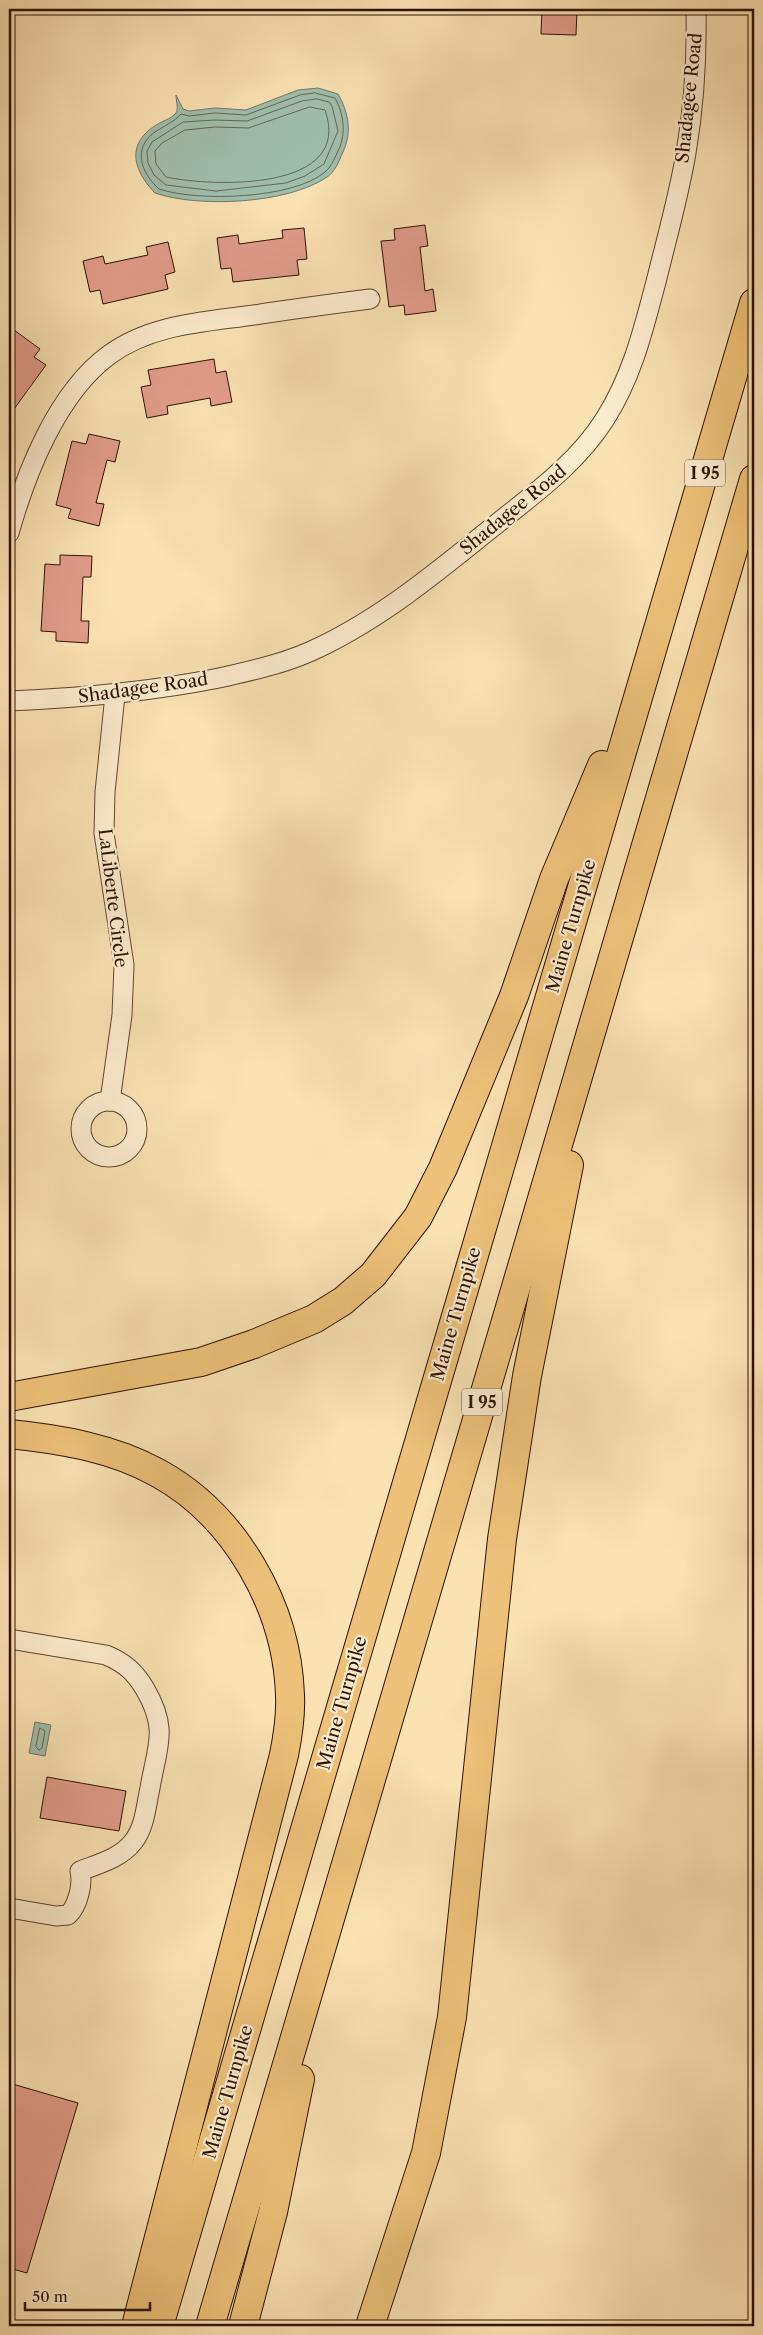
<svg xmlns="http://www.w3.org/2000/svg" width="763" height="2335" font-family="'Libre Caslon Text',serif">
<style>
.water{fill:#9fbead;stroke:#727868}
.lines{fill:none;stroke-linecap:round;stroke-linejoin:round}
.shore{stroke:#676756;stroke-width:1}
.building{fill:#e29d8b;stroke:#2f1000}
.minor-casing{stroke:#62442d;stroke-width:21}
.highway-casing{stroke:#2f1000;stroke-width:30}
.minor{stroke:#fcecce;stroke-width:19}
.highway{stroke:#eec17a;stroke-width:28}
.labels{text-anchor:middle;stroke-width:4.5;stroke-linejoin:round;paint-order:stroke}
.shield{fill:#fcecce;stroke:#6c523e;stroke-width:1}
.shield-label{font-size:16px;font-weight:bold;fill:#2f1000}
.street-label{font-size:18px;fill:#2f1000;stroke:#fcecce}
</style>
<rect width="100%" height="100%" fill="#fbe2b3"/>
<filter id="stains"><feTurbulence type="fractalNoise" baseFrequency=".004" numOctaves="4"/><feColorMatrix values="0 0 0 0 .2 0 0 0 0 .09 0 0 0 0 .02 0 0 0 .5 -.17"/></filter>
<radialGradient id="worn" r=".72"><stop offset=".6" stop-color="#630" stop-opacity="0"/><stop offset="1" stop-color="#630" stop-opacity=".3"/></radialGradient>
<g class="water">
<path d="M318 88 338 94C349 113 352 133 343 152 339 161 335 172 327 177 288 204 198 208 155 193 133 170 125 143 158 124 163 121 175 117 177 111 178 107 176 100 176 95L183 109 189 111 215 108 246 110 298 90Z"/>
<polygon points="35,1722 51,1725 45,1756 29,1753"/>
</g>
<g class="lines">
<g class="shore">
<path d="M315 93 335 98C344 114 346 133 339 149 335 157 332 166 325 172 293 199 198 202 159 189 141 173 132 148 155 132 164 126 174 122 181 114L189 116 215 113 246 115 300 95Z"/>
<polygon points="317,99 329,102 332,106 338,131 324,164 305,176 286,183 216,191 166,185 154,175 148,163 147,151 152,142 183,122 215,120 247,121 302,101"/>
<path d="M310 107 325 110C354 192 213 187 166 177L156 164 155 151 162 143 185 130 215 127 248 128Z"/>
<polygon points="40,1728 45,1731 42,1748 39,1750 36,1747"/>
</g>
</g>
<g class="building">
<polygon points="542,9 577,9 576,35 541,34"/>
<polygon points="425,225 428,246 420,247 425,291 433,289 436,311 405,315 404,305 389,307 381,241 395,240 394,229"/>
<polygon points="304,228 307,259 297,260 299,275 233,282 231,268 221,269 217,238 238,235 239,244 283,238 282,230"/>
<polygon points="168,242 175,272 165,275 168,289 103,304 100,290 90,292 83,261 103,256 105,264 148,255 146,247"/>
<polygon points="14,330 40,349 34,357 46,365 9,416 9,337"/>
<polygon points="214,359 216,373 226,371 232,402 211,406 210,398 167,406 168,414 147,418 141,387 151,385 148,370"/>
<polygon points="89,434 120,441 115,462 107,460 96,503 104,504 99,526 68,518 71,509 56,505 72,441 86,444"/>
<polygon points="60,555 92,556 91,577 83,577 81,621 89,621 88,643 56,641 56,632 41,631 45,564 60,565"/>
<polygon points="47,1777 126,1791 119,1831 40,1818"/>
<polygon points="9,2083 78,2103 27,2273 9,2268"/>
</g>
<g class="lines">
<defs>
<g id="minor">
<path d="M9 533C26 473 57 393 109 355 151 324 205 322 254 315 293 309 331 304 370 299"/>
<path d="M9 701C80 698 149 692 219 678 254 670 288 663 320 647 382 617 436 573 489 530 531 496 576 465 605 419 633 375 644 327 657 278 667 237 679 195 686 153 694 106 697 56 696 9"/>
<polyline points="110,1101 122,1015 124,965 104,833 105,792 115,695"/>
<circle cx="109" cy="1129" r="28"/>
<path d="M9 1639 106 1655C125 1663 135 1672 145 1689 169 1730 157 1746 150 1788 146 1806 145 1827 133 1842 121 1858 98 1864 80 1871 83 1884 78 1906 68 1915L56 1916 9 1908"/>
</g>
<g id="highway">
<polyline points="9,1397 201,1362 254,1344 314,1319 343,1301 373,1275 418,1217 443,1168 514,996 554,879 602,765"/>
<path d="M9 1434C60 1439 113 1448 158 1473 236 1516 287 1607 290 1695 291 1715 288 1735 284 1755L136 2326"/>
<polyline points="159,2326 754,303"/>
<polyline points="210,2326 754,479"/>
<polyline points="243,2326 273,2212 300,2079"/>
<polyline points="370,2326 426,2153 452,2017 502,1539 527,1376 569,1165"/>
</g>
</defs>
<use href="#minor" class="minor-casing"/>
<use href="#highway" class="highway-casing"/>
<use href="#minor" class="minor"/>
<use href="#highway" class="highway"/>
</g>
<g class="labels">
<g class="shield">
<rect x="685" y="459.5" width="40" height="27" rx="4"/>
<rect x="462" y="1388.5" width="40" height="27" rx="4"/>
</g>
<g class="shield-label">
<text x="705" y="479">I 95</text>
<text x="482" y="1408">I 95</text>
</g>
<g class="street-label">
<text transform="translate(689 98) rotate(-84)" y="6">Shadagee Road</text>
<text transform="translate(513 510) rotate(-39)" y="6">Shadagee Road</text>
<text transform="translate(143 688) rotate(-8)" y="6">Shadagee Road</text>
<text transform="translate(113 898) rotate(83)" y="6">LaLiberte Circle</text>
<text transform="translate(571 926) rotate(-74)" y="6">Maine Turnpike</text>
<text transform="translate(456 1314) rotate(-74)" y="6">Maine Turnpike</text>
<text transform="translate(342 1703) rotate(-74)" y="6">Maine Turnpike</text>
<text transform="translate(228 2092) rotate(-74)" y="6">Maine Turnpike</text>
</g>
</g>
<rect width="763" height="2335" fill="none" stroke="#fbe2b3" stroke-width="30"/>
<rect x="10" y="10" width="743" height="2315" fill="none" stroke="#2f1000" stroke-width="2.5"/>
<rect x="15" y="15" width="733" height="2305" fill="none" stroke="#2f1000"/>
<path d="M25 2302v8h125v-8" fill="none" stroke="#2f1000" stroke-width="2.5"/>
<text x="32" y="2302" font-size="15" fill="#2f1000" stroke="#fcecce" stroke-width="4" paint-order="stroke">50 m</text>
<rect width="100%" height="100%" filter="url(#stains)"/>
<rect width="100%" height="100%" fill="url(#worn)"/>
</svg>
